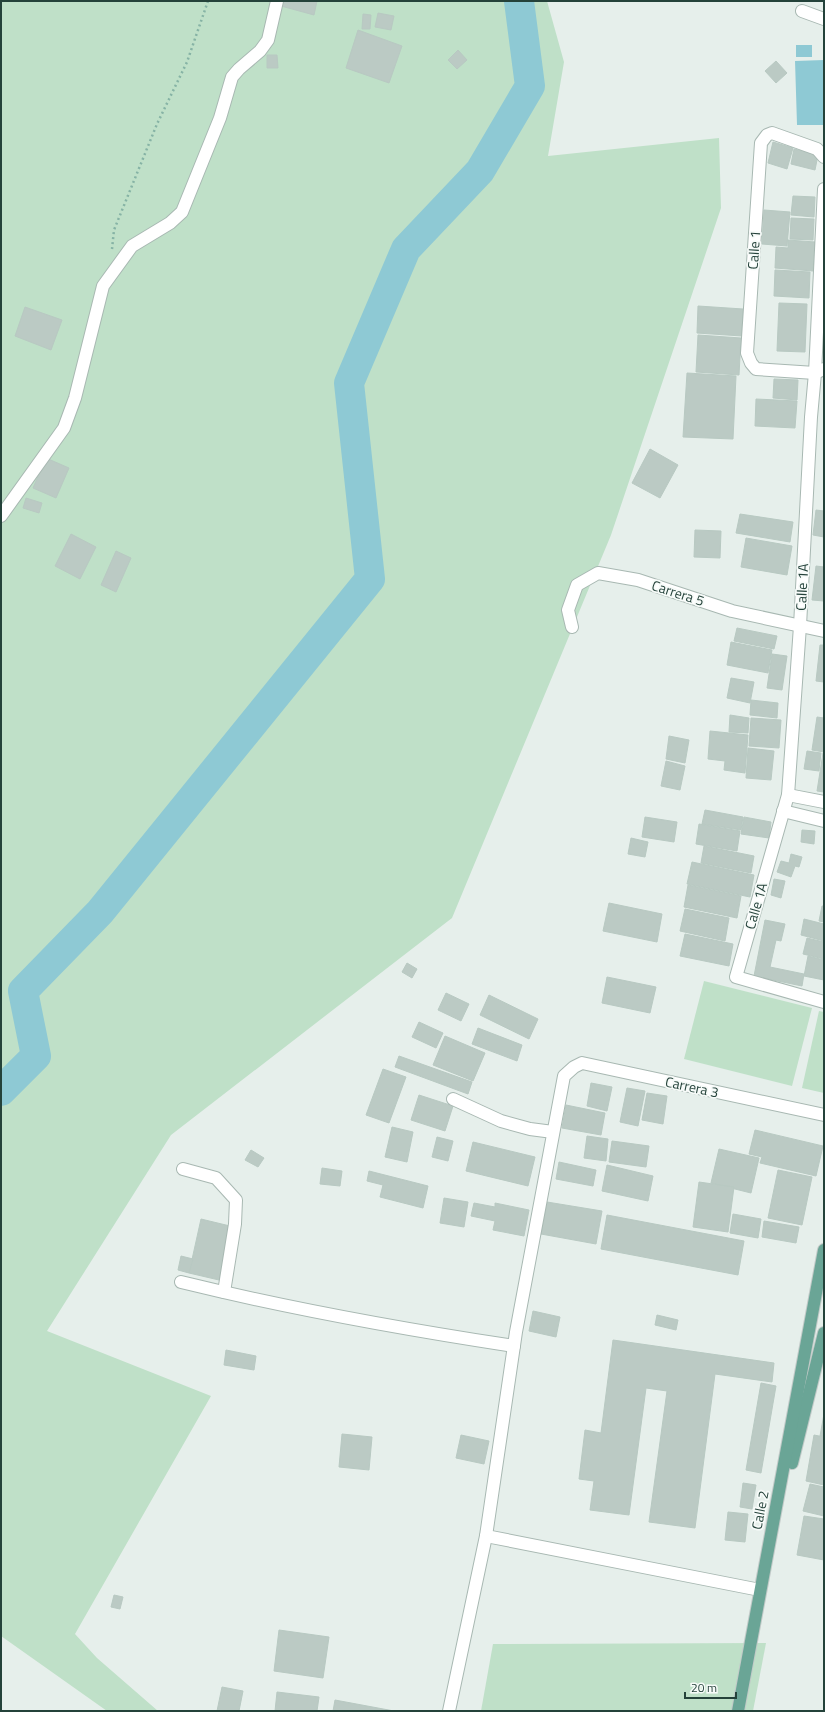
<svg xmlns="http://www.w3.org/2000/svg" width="825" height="1712" font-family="'Titillium Web',sans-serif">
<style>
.green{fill:#bfe0c8}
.water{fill:#8ec9d4}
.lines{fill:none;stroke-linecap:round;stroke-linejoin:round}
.river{stroke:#8ec9d4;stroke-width:30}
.building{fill:#bbcac4;stroke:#b8c9c2}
.minor-casing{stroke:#a8b8b2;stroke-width:14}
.major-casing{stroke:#c2cac8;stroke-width:14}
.path{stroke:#86b3a5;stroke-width:2.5;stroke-dasharray:2 3;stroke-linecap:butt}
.minor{stroke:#fff;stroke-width:12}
.major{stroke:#6aa596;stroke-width:12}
.labels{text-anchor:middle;stroke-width:3.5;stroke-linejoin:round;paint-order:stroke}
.street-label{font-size:14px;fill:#24423a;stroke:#f7fbf9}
</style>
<rect width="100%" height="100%" fill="#e6efeb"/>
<g class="green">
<polygon points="1,1 547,1 564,62 548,156 719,138 721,208 611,535 452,918 171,1135 47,1331 211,1396 75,1634 97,1658 158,1711 107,1711 1,1636"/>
<polygon points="704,981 812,1008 792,1086 684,1059"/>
<polygon points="819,1011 824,1012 824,1093 802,1088"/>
<polygon points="766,1643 753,1711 481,1711 493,1644"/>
</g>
<g class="water">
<rect x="796" y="45" width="16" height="12"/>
<polygon points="824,60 824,125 797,125 795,61"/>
</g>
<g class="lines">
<polyline class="river" points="1,1091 36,1056 23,991 100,912 370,579 349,383 406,249 480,171 530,86 519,1"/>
</g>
<g class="building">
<polygon points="282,1 317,1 314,15 281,6"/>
<polygon points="378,13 394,16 391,30 375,27"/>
<polygon points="363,14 371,15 370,29 362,29"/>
<polygon points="358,30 402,46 389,83 346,68"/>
<polygon points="458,50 467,60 457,69 448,60"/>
<polygon points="267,55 277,55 278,68 267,68"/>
<polygon points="776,61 787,73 776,83 765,71"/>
<polygon points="773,142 793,148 787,169 768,163"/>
<polygon points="794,149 818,155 815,170 791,164"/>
<polygon points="793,196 815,197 814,217 791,215"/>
<polygon points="764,210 790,212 787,246 762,244"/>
<polygon points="791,218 814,219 813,240 790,239"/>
<polygon points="788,240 815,242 813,271 775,268 776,247 788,248"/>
<polygon points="775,270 810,272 809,298 774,296"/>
<polygon points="779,303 807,304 805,352 777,351"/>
<polygon points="698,306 743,309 742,336 697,333"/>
<polygon points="25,307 62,320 51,350 15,336"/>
<polygon points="698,335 741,338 739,375 696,372"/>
<polygon points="687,373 736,376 733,439 683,437"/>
<polygon points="774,379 798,380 797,400 773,398"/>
<polygon points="756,399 797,401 795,428 755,426"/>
<polygon points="650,449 678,465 660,498 632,483"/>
<polygon points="46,458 69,468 56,498 33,488"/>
<polygon points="26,498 42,503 39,513 23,508"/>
<polygon points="816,510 824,511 824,537 813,535"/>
<polygon points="740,514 793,522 790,542 736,533"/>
<polygon points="695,530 721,531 720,558 694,557"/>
<polygon points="71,534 96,547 80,579 55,566"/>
<polygon points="746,538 792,546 787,575 741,567"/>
<polygon points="116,551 131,558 116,592 101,585"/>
<polygon points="816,566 824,567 824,601 812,600"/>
<polygon points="737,628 777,636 774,649 734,641"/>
<polygon points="731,642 772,650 768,673 727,665"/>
<polygon points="820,645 824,645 824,682 816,681"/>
<polygon points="772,654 787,656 782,690 767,688"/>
<polygon points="731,678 754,682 750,703 727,698"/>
<polygon points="751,700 778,703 777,718 750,715"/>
<polygon points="730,715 749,718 748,733 729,732"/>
<polygon points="817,717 824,718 824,752 812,750"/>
<polygon points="751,718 781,720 779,748 749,746"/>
<polygon points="710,731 748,735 745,773 724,770 725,761 708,759"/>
<polygon points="669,736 689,740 685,763 666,759"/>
<polygon points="748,748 774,751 771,780 746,778"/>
<polygon points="807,751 821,753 819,771 804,769"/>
<polygon points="823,753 824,753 824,792 817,791"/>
<polygon points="666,761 685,766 680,790 661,786"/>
<polygon points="705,810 743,817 741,830 702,824"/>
<polygon points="645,817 677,822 674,842 642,837"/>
<polygon points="744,817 771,822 769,838 741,834"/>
<polygon points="699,824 740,831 737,851 696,844"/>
<polygon points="802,830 815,831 814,844 801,842"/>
<polygon points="631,838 648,842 645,857 628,854"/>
<polygon points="704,846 754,856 751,873 701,863"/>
<polygon points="791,854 802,857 799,867 795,866 791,877 777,872 781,861 789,863"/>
<polygon points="692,862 754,875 750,897 687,884"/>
<polygon points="774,879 785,881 781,898 771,895"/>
<polygon points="688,885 741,896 737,918 684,907"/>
<polygon points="609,903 662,914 657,942 603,931"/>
<polygon points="822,906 824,906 824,922 819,921"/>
<polygon points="685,909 729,918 725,941 680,931"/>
<polygon points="804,919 824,924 824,941 801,935"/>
<polygon points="765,920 785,924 781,941 776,940 770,967 804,974 802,986 754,976"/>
<polygon points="685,934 733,944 729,966 680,956"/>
<polygon points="807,938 824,942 824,959 803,954"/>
<polygon points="808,956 824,960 824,980 804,976"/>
<polygon points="407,963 417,969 412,978 402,972"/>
<polygon points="607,977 656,987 650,1013 602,1003"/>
<polygon points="446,993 469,1004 461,1021 438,1010"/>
<polygon points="489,995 538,1019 529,1039 480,1015"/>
<polygon points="419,1022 443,1033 436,1048 412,1037"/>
<polygon points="478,1028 522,1045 517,1061 472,1044"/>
<polygon points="445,1036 485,1053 473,1081 433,1065"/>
<polygon points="399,1056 472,1082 468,1094 395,1067"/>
<polygon points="383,1069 406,1077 389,1123 366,1115"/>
<polygon points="591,1083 612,1087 607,1111 587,1106"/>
<polygon points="627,1088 645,1091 638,1126 620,1122"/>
<polygon points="647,1093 667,1096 663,1124 642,1120"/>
<polygon points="419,1095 453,1106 445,1131 411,1120"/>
<polygon points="566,1105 605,1113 601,1135 562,1128"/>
<polygon points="392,1127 413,1132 407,1162 385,1157"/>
<polygon points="755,1130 823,1146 816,1176 760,1163 762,1157 749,1154"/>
<polygon points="587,1136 608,1139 606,1161 584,1158"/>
<polygon points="437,1137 453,1141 448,1161 432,1157"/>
<polygon points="612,1141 649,1146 646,1167 609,1162"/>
<polygon points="473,1142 535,1157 528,1186 466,1171"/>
<polygon points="719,1149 759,1158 751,1193 711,1183"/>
<polygon points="251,1150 264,1158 258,1167 245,1160"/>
<polygon points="559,1162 596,1170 593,1186 556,1179"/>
<polygon points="607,1165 653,1176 648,1201 602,1191"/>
<polygon points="322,1168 342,1171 340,1186 320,1184"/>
<polygon points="778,1170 812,1177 802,1225 768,1218"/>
<polygon points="369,1171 428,1186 423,1208 380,1197 383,1185 367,1181"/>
<polygon points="699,1182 734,1187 728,1232 693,1227"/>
<polygon points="444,1198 468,1202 464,1227 440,1223"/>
<polygon points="547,1202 602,1211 596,1244 541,1234"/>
<polygon points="474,1203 495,1207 495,1203 529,1210 524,1236 493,1230 495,1221 471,1216"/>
<polygon points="733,1214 761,1219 758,1238 730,1233"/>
<polygon points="607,1215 744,1241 738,1275 601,1249"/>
<polygon points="201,1219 230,1226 219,1280 189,1273"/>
<polygon points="764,1221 799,1227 796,1243 762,1237"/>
<polygon points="181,1256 193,1259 189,1273 178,1270"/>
<polygon points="533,1311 560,1317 556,1337 529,1331"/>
<polygon points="657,1315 678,1320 676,1330 655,1325"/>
<polygon points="613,1340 774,1363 772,1382 715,1374 695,1528 649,1522 667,1391 646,1388 629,1515 590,1510 594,1481 579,1479 585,1430 601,1433"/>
<polygon points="226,1350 256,1356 254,1370 224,1365"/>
<polygon points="761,1383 776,1386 761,1473 746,1470"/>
<polygon points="824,1414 824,1436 820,1436"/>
<polygon points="342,1434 372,1437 369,1470 339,1467"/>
<polygon points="461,1435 489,1441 484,1464 456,1458"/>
<polygon points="814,1435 824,1437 824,1485 806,1481"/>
<polygon points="743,1483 756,1485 752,1509 740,1507"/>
<polygon points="810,1484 824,1487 824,1516 803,1511"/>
<polygon points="728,1512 748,1514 745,1542 725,1540"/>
<polygon points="804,1516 824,1519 824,1560 797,1555"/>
<polygon points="114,1595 123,1597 120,1609 111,1607"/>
<polygon points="279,1630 329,1637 323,1678 274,1671"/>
<polygon points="222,1687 243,1691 239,1711 217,1711"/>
<polygon points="277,1692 319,1697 317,1711 275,1711"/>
<polygon points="335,1700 394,1711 333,1711"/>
</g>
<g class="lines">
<defs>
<g id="minor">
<polyline points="802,11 824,19"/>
<polyline points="824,157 817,149 772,133 767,135 761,143 747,353 751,363 756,369 815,373 824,369"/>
<polyline points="824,189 815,373 811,417 800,626 788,795 736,977 824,1002"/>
<polyline points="1,516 64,428 75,398 103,286 132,246 170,223 182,212 220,118 232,77 239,69 260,51 268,40 277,1"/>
<polyline points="572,627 568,610 577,585 598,573 638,580 732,611 824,631"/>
<polyline points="788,795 824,802"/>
<polyline points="783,811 824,821"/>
<polyline points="453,1099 501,1121 530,1129 553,1132"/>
<polyline points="183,1169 216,1178 236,1200 235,1224 224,1292"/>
<path d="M181 1282C291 1309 402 1329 514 1346"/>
<polyline points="486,1536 760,1590"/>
<polyline points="449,1711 486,1536 516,1332 564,1076 574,1067 582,1063 824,1115"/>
</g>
<g id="major">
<polyline points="792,1463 824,1333"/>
<polyline points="738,1711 824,1250"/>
</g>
</defs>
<use href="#minor" class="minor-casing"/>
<use href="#major" class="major-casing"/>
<polyline class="path" points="112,249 114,230 157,124 187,62 208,1"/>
<use href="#minor" class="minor"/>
<use href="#major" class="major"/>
</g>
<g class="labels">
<g class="street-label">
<text transform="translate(754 250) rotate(-86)" y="5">Calle 1</text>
<text transform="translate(802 587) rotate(-87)" y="5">Calle 1A</text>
<text transform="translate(678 593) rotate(18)" y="5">Carrera 5</text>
<text transform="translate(756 906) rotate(-74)" y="5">Calle 1A</text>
<text transform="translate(692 1087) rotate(12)" y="5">Carrera 3</text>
<text transform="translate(760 1510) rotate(-79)" y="5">Calle 2</text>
</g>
</g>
<rect width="825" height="1712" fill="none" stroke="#24423a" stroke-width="4"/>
<path d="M685 1692v6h51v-6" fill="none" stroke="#24423a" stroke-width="2"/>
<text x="691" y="1692" font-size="12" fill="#24423a" stroke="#f7fbf9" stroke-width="3" paint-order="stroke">20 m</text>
</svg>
